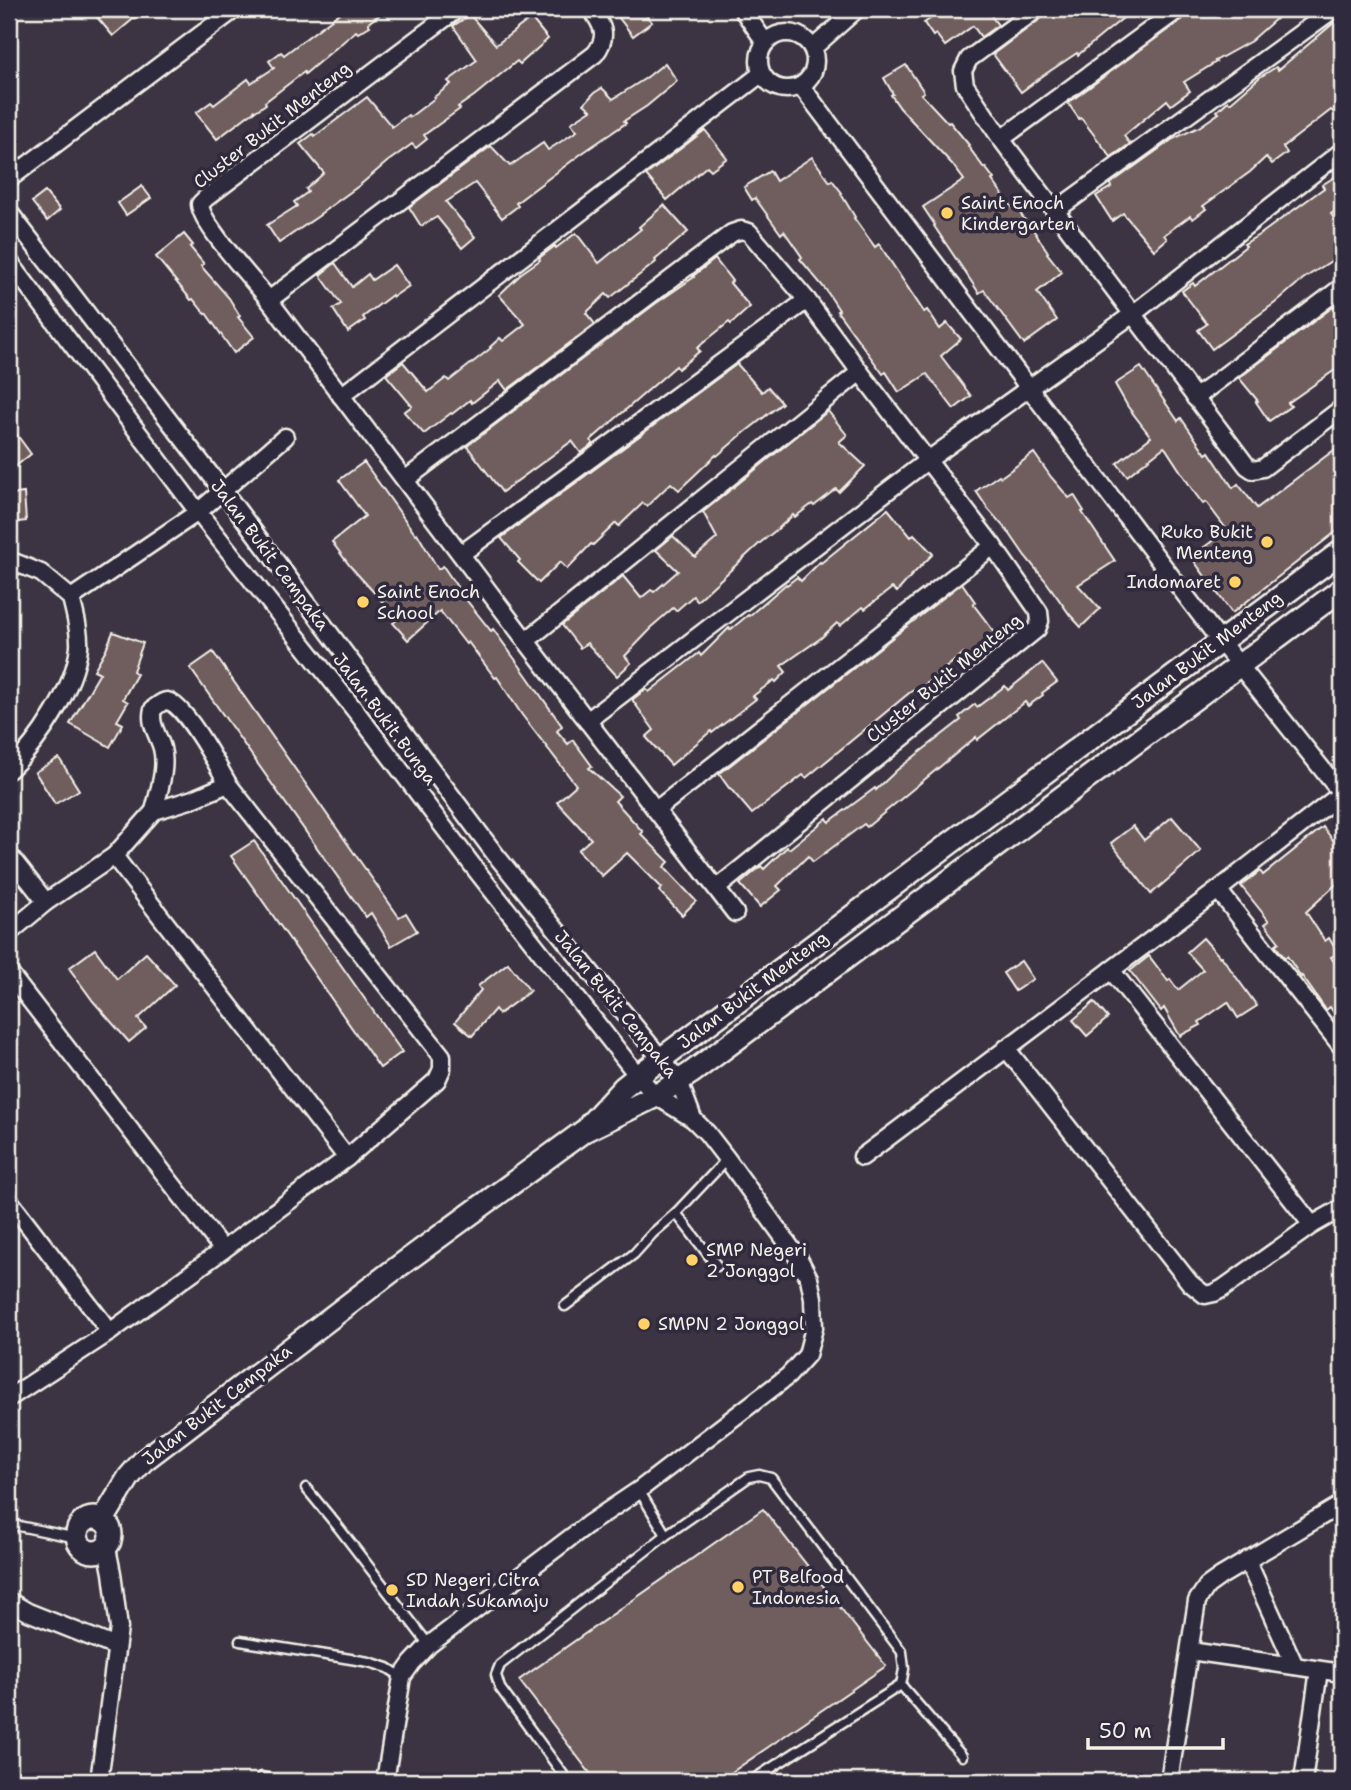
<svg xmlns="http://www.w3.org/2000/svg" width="1351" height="1790" font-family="'Shantell Sans',sans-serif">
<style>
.building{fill:#705d5d;stroke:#f4f1e8;stroke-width:2}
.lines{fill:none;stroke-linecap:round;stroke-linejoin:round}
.lane-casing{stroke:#f4f1e8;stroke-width:13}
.street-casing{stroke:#f4f1e8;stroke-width:21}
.secondary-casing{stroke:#f4f1e8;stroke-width:26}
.lane{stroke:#2f2a3d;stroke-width:8}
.street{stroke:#2f2a3d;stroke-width:16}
.secondary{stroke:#2f2a3d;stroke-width:21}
.poi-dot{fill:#ffd166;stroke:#2f2a3d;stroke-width:2.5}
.labels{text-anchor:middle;stroke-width:7;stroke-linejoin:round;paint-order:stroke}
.street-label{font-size:18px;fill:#f4f1e8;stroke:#2f2a3d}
.poi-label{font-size:18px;fill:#f4f1e8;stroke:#2f2a3d;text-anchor:start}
</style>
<rect width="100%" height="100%" fill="#3c3443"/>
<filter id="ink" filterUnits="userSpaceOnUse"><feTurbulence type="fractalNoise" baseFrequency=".0143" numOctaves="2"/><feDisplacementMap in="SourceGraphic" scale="14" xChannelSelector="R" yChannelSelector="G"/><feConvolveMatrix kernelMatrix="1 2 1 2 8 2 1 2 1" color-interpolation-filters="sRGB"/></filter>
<g filter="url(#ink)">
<g class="building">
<polygon points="90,9 145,9 113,36"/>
<polygon points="345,9 388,9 368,23 370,26 358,33 356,31 305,74 304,72 265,102 266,104 254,112 254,111 217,139 196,113 211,102 214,105 248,79 251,83 274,68 269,61 281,52 284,55"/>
<polygon points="612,9 641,9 652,22 633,36"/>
<polygon points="945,9 986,9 998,25 981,37 973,26 945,46 936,34 933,36 924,23"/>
<polygon points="1051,9 1134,9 1078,55 1077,53 1044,75 1021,92 993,54 1043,17"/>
<polygon points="1191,9 1287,9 1251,41 1215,61 1216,62 1184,82 1190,91 1171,105 1167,100 1124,136 1130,144 1111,157 1081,118 1079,119 1068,103 1185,17"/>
<polygon points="470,15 496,45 531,18 548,39 520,64 517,61 474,96 458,107 460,109 424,135 427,139 416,148 412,144 387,162 360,185 320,214 320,215 279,243 267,225 297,206 294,202 308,192 306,189 324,173 300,144 313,134 315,136 367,97 392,127 408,115 410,117 435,98 434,97 451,84 448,81 477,60 453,26"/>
<polygon points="1342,16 1342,104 1333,112 1331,110 1283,147 1287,153 1272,164 1266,157 1250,172 1203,206 1206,209 1193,219 1190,216 1164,235 1167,239 1154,250 1123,213 1112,221 1096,196 1111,187 1110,184 1173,139 1199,127 1219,113 1217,111 1228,101 1230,103 1260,77 1276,67 1278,70"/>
<polygon points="665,63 677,81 647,106 624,121 626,123 581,154 516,203 518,206 502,218 475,183 446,202 475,237 462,248 437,217 421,226 409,207 491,146 510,166 543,143 548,150 577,131 571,123 591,110 584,104 594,93 602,88 613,99 646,78"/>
<polygon points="906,65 924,92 921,94 948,123 950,122 969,145 968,146 984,168 985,167 994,179 992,180 1013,208 1015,207 1029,225 1030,225 1048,252 1047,253 1062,272 1037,292 1057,320 1024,344 984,290 979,293 934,226 935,225 923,207 964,180 952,164 900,108 891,95 893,94 884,78"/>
<polygon points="705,130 727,158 711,170 707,166 667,200 646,175"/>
<polygon points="812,157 830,182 832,180 842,193 841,194 855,217 854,218 875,247 879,244 924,312 927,310 940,329 947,323 961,339 941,356 971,396 954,409 927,374 899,392 886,372 883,374 837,311 839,310 826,290 800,259 802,257 784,231 781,234 755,198 752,200 744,187 770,171 776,181"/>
<polygon points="1336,176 1342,185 1342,206 1331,214 1342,229 1342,254 1303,279 1275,303 1212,349 1198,330 1207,324 1182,291 1193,283 1195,286 1246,246 1244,244 1262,233 1324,188 1322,185"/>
<polygon points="142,186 151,198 126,215 118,203"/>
<polygon points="45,192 60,210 47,221 32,202"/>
<polygon points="664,205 688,232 655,260 656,262 610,298 606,294 586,313 595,324 507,390 500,381 472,403 470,400 452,414 451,413 424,434 404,412 412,406 386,375 403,362 428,392 446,378 449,381 491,348 490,347 500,338 503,341 525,324 499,295 520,275 520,274 540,260 539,258 555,246 556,248 576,233 599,263 641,229 639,227"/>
<polygon points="184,234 193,245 190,247 204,264 201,266 229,298 240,316 238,317 254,337 234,353 206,313 205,314 193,299 191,300 156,257"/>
<polygon points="715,259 732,281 730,283 750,307 731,324 729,322 697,348 700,351 678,369 676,366 591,440 593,444 581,453 572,441 502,492 467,446 655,304 694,277 693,276"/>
<polygon points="335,263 352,287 368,274 372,280 394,265 409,286 393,297 392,295 363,317 365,320 348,332 333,309 341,304 320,275"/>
<polygon points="1342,300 1342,365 1288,403 1291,406 1269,421 1256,402 1258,401 1239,378"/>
<polygon points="737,364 762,392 768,387 782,403 739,437 717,456 716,455 679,490 671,483 647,506 643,503 619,526 616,523 593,545 591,544 567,569 560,562 539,583 518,562 520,560 501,538"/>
<polygon points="1141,367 1178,421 1181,418 1206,454 1209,452 1233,488 1238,484 1257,508 1342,444 1342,527 1232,613 1191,557 1227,530 1206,502 1203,504 1194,492 1166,449 1164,447 1127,476 1117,463 1151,437 1128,407 1115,384"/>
<polygon points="828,411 847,435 839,442 865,466 839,492 836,489 814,506 812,504 795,517 793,515 780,527 760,543 697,601 693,596 676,611 673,608 650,628 651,629 625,656 631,663 617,676 587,643 580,648 562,625 623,576 641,598 651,590 654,592 678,571 656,550 673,536 695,557 717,538 703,512"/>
<polygon points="9,424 31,454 16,466 9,457"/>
<polygon points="1034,453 1051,477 1069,498 1074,495 1084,511 1082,512 1115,561 1078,585 1100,609 1081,627 1070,615 1045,580 1025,556 1010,534 988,509 976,491 999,475 1001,477"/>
<polygon points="364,462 415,534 417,533 438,569 443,566 464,597 491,631 493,629 522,669 562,726 557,731 568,744 573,740 592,766 589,768 620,796 615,801 643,832 641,834 669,862 664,867 696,901 682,915 659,891 662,888 627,853 602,876 578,850 591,839 557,802 576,785 522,715 497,677 495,678 468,642 466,644 440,611 408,640 393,623 398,619 350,566 332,542 365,516 339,480"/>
<polygon points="24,493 26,521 9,523 9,495"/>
<polygon points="888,509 911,537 914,534 933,554 911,576 897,592 892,588 865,609 863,607 840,626 837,623 821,638 781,666 786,672 776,682 774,680 753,696 756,699 712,733 711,731 671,765 646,737 654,730 633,701 633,699 646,689 649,692 699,653 701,656 729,628 730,630 748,615 749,616 786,584 787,585 797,577 801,581 820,562 821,563"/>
<polygon points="962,583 975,602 973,604 995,633 968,658 964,653 916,692 914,689 806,778 803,775 752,814 730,788 729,788 719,774"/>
<polygon points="113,632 143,643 133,671 137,674 123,699 128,702 117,721 123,724 110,747 70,724 100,673 94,670 106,649"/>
<polygon points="213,652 399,917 406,913 417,931 391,946 371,913 366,917 190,668"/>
<polygon points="1042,663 1057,682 1042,693 1043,695 1028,706 1025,702 977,740 976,737 867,827 864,824 813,862 808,856 777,886 781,890 760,907 740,884 761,866 764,869 787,847 789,849 827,818 829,822 875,788 876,790 897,770 961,720 959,717 975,704 977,707 1005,686 1008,690"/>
<polygon points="59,758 79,790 55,804 35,772"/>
<polygon points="1172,817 1201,851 1151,894 1111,843 1133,826 1144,840"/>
<polygon points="1323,827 1342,852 1342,879 1306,912 1325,941 1329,938 1338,953 1331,957 1342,974 1342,1025 1330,1007 1326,1010 1302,976 1301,977 1287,956 1285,958 1275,945 1279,942 1265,924 1269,921 1241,886 1260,871 1263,875"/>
<polygon points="254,841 402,1052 380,1068 231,856"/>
<polygon points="1203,938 1220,957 1221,956 1257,1006 1238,1018 1228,1002 1199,1022 1201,1025 1180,1036 1164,1008 1161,1011 1130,971 1149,956 1168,981 1170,979 1178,990 1203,970 1187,952"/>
<polygon points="95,949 117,979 146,953 175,985 138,1019 146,1028 129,1042 93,1001 69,968"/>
<polygon points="1021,961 1033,979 1015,991 1003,973"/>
<polygon points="508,963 530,991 499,1014 495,1009 472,1036 455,1022 481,990 478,986"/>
<polygon points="1094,1002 1108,1018 1087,1036 1073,1020"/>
<polygon points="763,1509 886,1666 719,1781 596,1781 519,1680"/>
</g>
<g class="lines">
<defs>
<g id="lane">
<polyline points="676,1213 717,1266"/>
<polyline points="565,1306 634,1254 653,1233 676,1213 727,1159"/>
<polyline points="306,1488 339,1528 429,1645"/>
<polyline points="9,1524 77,1538"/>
<polyline points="666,1535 749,1477 759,1475 771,1478 902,1652 904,1669 901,1685"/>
<polyline points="240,1641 369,1662 388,1668 402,1677"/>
<polyline points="262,1777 281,1781"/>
<polyline points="568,1781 500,1688 496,1675 500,1665 666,1535 639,1490"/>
<polyline points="751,1781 901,1685 962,1756"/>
</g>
<g id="street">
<path d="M457 9 206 198 200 204C201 225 254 281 269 300L526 641 735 913"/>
<polyline points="742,9 765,42"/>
<polyline points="1037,9 969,59 963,71 965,85 1001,139 1247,466 1253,470 1263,468 1342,408"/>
<circle cx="787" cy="61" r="28"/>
<polyline points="813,48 857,9"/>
<polyline points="801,86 1220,641 1342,794"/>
<polyline points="1001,139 1179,9"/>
<polyline points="9,179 235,9"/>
<polyline points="1055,211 1334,9"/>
<polyline points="9,212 230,500 495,854 679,1081 693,1119 707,1133 727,1159 799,1259 809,1278 813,1298 814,1328 807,1355 788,1376 639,1490 587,1525 429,1645 412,1663 402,1677 385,1781"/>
<polyline points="9,261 198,512 358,714 476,870 638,1076 656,1096 693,1119"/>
<path d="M269 300 595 54C609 36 603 26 591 9"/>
<polyline points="341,396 761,74"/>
<polyline points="1195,398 1342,287"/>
<polyline points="405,480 732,233 741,230 749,232 807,300 860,372 993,546 1039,612 1040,621 1037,629 717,888"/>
<polyline points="461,554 807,300"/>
<path d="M9 560 41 573 71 598C75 614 80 632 79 647 75 688 38 743 9 770"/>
<polyline points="71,598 198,512 285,437"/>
<polyline points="526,641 860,372"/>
<polyline points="587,721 928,460 1133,314 1342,151"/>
<polyline points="656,810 993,546"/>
<path d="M154 811C159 790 167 768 162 748 158 734 149 724 153 709 157 706 162 701 167 701 184 703 219 768 228 784"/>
<polyline points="9,855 46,902"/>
<polyline points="114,856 347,1158"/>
<polyline points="1218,890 1342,1047"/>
<polyline points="9,933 46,902 114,856 154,811 193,799 228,784 442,1056 442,1069 437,1080 347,1158 223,1250 110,1332 9,1398"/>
<polyline points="1111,970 1312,1225"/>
<polyline points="9,973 223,1250"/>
<polyline points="1006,1048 1190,1283 1205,1295 1214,1293 1222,1289 1312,1225 1342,1208"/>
<polyline points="862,1157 1218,890 1342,793"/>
<polyline points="9,1200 110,1332"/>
<polyline points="1247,1560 1295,1666"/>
<polyline points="9,1601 28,1612 116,1647"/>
<polyline points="1190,1651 1342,1673"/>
<polyline points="99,1781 119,1628 112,1573 108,1553 104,1548"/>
<polyline points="1169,1781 1197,1601 1207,1586 1221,1576 1342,1504"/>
<polyline points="1303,1781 1319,1670"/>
</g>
<g id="secondary">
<polyline points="590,1124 623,1088 638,1076 1342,551"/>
<circle cx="94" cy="1535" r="17"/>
<polyline points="103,1520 129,1477 143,1461 391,1272 584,1131 656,1096 691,1073 1342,589"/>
</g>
</defs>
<use href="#lane" class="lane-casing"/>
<use href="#street" class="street-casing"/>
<use href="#secondary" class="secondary-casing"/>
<use href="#lane" class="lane"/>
<use href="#street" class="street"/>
<use href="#secondary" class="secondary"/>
</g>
</g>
<g class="poi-dot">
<circle cx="947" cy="213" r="7"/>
<circle cx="1267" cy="542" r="7"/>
<circle cx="1235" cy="582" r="7"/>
<circle cx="363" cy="602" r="7"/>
<circle cx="692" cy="1260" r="7"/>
<circle cx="644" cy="1324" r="7"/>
<circle cx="738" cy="1587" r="7"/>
<circle cx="392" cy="1590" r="7"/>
</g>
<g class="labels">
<g class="street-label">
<text transform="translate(272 125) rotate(-38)" y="6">Cluster Bukit Menteng</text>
<text transform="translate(270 555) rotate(53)" y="6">Jalan Bukit Cempaka</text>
<text transform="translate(1207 650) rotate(-37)" y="6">Jalan Bukit Menteng</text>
<text transform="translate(944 678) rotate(-39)" y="6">Cluster Bukit Menteng</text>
<text transform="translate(385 719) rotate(53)" y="6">Jalan Bukit Bunga</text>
<text transform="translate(753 990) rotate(-37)" y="6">Jalan Bukit Menteng</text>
<text transform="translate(616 1004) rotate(51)" y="6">Jalan Bukit Cempaka</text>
<text transform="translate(217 1405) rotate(-38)" y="6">Jalan Bukit Cempaka</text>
</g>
<g class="poi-label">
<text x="961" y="209">Saint Enoch<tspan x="961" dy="21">Kindergarten</tspan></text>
<text x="1253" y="538" text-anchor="end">Ruko Bukit<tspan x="1253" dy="21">Menteng</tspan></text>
<text x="1221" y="588" text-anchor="end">Indomaret</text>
<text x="377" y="598">Saint Enoch<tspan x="377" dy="21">School</tspan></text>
<text x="706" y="1256">SMP Negeri<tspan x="706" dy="21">2 Jonggol</tspan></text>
<text x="658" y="1330">SMPN 2 Jonggol</text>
<text x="752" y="1583">PT Belfood<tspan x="752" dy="21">Indonesia</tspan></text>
<text x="406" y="1586">SD Negeri Citra<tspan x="406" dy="21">Indah Sukamaju</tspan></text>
</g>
</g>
<rect width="1351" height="1790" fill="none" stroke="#2f2a3d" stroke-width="35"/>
<rect x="18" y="18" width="1316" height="1755" fill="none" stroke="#f4f1e8" stroke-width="2.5" filter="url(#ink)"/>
<path d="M1088 1738v10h135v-10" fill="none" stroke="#f4f1e8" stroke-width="3.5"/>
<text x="1099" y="1738" font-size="21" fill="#f4f1e8" stroke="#2f2a3d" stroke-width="5" paint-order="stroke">50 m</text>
</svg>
